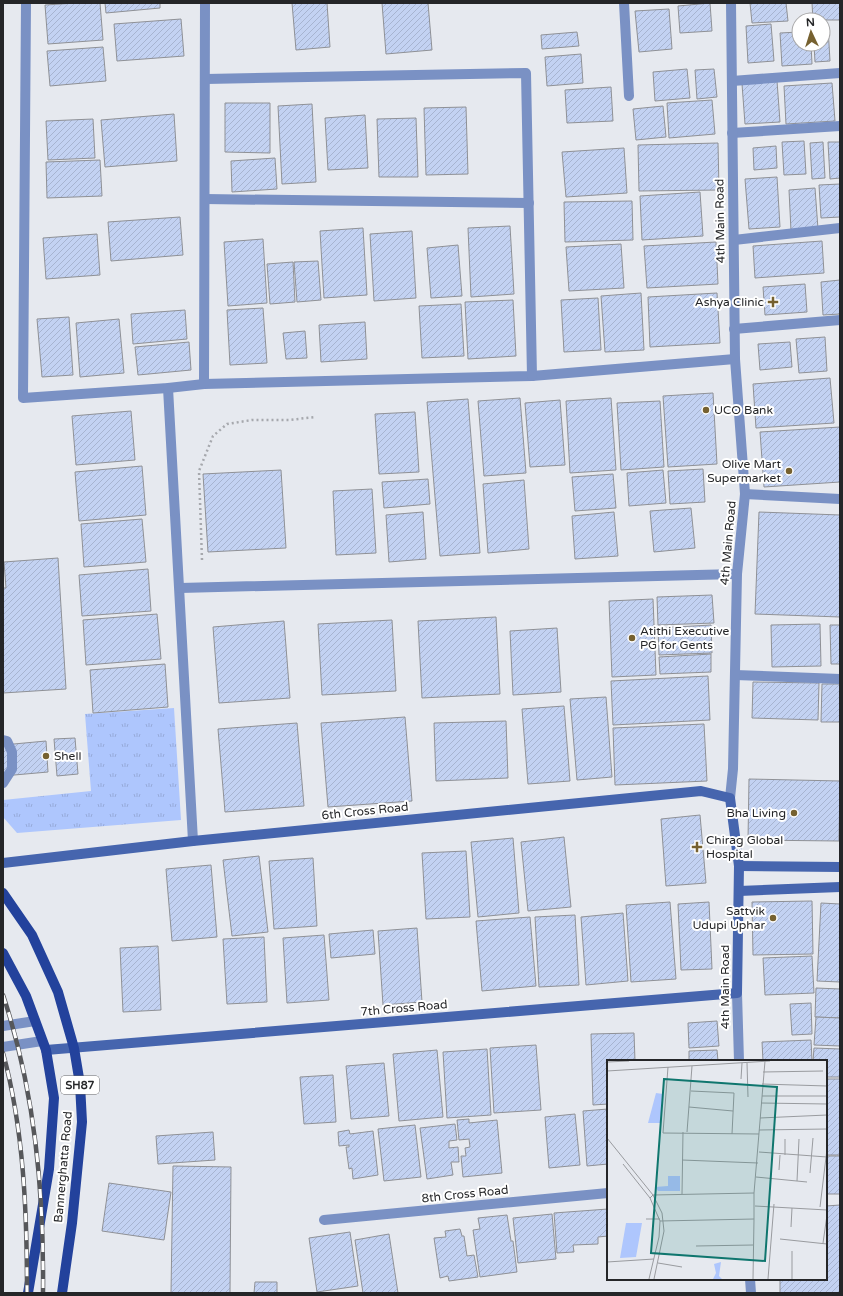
<svg xmlns="http://www.w3.org/2000/svg" width="843" height="1296" font-family="'Varela Round',sans-serif">
<style>
.grass{fill:url(#grass-tufts)}
.building{fill:url(#building-hatch);stroke:#8f9196}
.lines{fill:none;stroke-linecap:round;stroke-linejoin:round}
.path{stroke:#a6a8ad;stroke-width:2.5;stroke-dasharray:2 3;stroke-linecap:butt}
.service{stroke:#7a91c4;stroke-width:10}
.minor{stroke:#7a91c4;stroke-width:10}
.secondary{stroke:#4665ae;stroke-width:10}
.primary{stroke:#23429c;stroke-width:10}
.rail-casing{stroke:#56575a;stroke-width:4.5}
.rail{stroke:#fff;stroke-width:3;stroke-dasharray:9;stroke-linecap:butt}
.poi-dot{fill:#766130;stroke:#fff;stroke-width:1.5}
.labels{text-anchor:middle;stroke-width:4;stroke-linejoin:round;paint-order:stroke}
.shield{fill:#fff;stroke:#666768;stroke-width:1}
.shield-label{font-size:11px;font-weight:bold;fill:#252628}
.street-label{font-size:12px;fill:#252628;stroke:#fff}
.poi-label{font-size:12px;fill:#252628;stroke:#fff;text-anchor:end}
.inset-road{fill:none;stroke:#999b9f;stroke-width:1}
.view{fill:#0f766e;fill-opacity:0.15;stroke:#0f766e;stroke-width:2}
.inset-edge{fill:none;stroke:#252628;stroke-width:2}
</style>
<defs>
<pattern id="grass-tufts" width="24" height="20" patternUnits="userSpaceOnUse"><rect width="24" height="20" fill="#aec6fd"/><path d="M3 7l-1-3M5 7V3M7 7l1-3M15 17l-1-3M17 17v-4M19 17l1-3" fill="none" stroke="#96aad9"/></pattern>
<pattern id="building-hatch" width="6" height="6" patternUnits="userSpaceOnUse"><rect width="6" height="6" fill="#c3d2f2"/><path d="M-1 1l2-2M0 6l6-6M5 7l2-2" fill="none" stroke="#a7b4d0"/></pattern>
</defs>
<rect width="100%" height="100%" fill="#e6e9ef"/>
<polygon class="grass" points="174,708 181,820 17,833 3,817 3,800 91,791 85,714"/>
<g class="building">
<polygon points="76,3 100,3 103,40 48,44 45,5"/>
<polygon points="105,3 160,3 160,8 106,13"/>
<polygon points="292,3 327,3 330,47 296,50"/>
<polygon points="382,3 428,3 432,50 386,54"/>
<polygon points="710,3 712,31 680,33 678,6"/>
<polygon points="750,3 786,3 788,21 752,23"/>
<polygon points="812,3 840,3 840,20 813,20"/>
<polygon points="669,9 672,49 639,52 635,11"/>
<polygon points="181,19 184,56 117,61 114,24"/>
<polygon points="771,24 774,61 748,63 746,26"/>
<polygon points="823,27 828,27 830,61 815,62 814,44 823,44"/>
<polygon points="577,32 579,46 542,49 541,35"/>
<polygon points="799,32 799,44 811,44 812,64 782,66 780,33"/>
<polygon points="103,47 106,81 50,86 47,51"/>
<polygon points="581,54 583,83 547,86 545,57"/>
<polygon points="687,69 690,98 655,101 653,72"/>
<polygon points="714,69 717,97 697,99 695,70"/>
<polygon points="777,81 780,122 745,124 742,84"/>
<polygon points="832,83 835,121 786,124 784,86"/>
<polygon points="611,87 613,121 567,123 565,90"/>
<polygon points="712,100 715,134 669,138 667,103"/>
<polygon points="225,103 270,103 270,153 225,152"/>
<polygon points="312,104 316,182 282,184 278,106"/>
<polygon points="663,106 666,137 636,140 633,109"/>
<polygon points="466,107 468,174 426,175 424,108"/>
<polygon points="174,114 177,161 105,167 101,120"/>
<polygon points="365,115 368,168 328,170 325,118"/>
<polygon points="416,118 418,177 379,177 377,119"/>
<polygon points="93,119 95,158 48,160 46,121"/>
<polygon points="804,141 806,174 784,175 782,142"/>
<polygon points="823,142 825,178 812,179 810,143"/>
<polygon points="828,142 840,142 840,178 830,179"/>
<polygon points="718,143 719,190 639,191 638,145"/>
<polygon points="776,146 777,168 754,170 753,148"/>
<polygon points="624,148 627,193 566,197 562,152"/>
<polygon points="275,158 277,189 232,192 231,161"/>
<polygon points="100,160 102,196 47,198 46,162"/>
<polygon points="777,177 780,227 749,229 745,179"/>
<polygon points="840,184 840,217 821,218 819,185"/>
<polygon points="815,188 818,229 791,231 789,190"/>
<polygon points="700,192 703,236 642,240 640,196"/>
<polygon points="632,201 633,240 565,242 564,202"/>
<polygon points="180,217 183,255 111,261 108,222"/>
<polygon points="510,226 514,294 471,297 468,228"/>
<polygon points="363,228 367,295 324,298 320,231"/>
<polygon points="412,231 416,298 374,301 370,234"/>
<polygon points="97,234 100,275 46,279 43,238"/>
<polygon points="263,239 267,303 228,306 224,242"/>
<polygon points="822,241 824,273 755,278 753,246"/>
<polygon points="716,242 718,284 647,288 644,246"/>
<polygon points="621,244 624,288 569,291 566,247"/>
<polygon points="458,245 462,296 431,298 427,248"/>
<polygon points="318,261 321,300 297,302 294,262"/>
<polygon points="293,262 295,302 270,304 267,264"/>
<polygon points="840,280 840,314 823,315 821,282"/>
<polygon points="805,284 807,312 765,315 763,287"/>
<polygon points="641,293 644,350 605,352 601,296"/>
<polygon points="717,293 720,343 650,347 648,297"/>
<polygon points="598,298 601,350 564,352 561,300"/>
<polygon points="513,300 516,356 468,359 465,302"/>
<polygon points="461,304 464,356 422,358 419,306"/>
<polygon points="263,308 267,363 230,365 227,310"/>
<polygon points="185,310 187,339 133,344 131,314"/>
<polygon points="69,317 73,375 42,377 37,319"/>
<polygon points="119,319 124,373 80,377 76,323"/>
<polygon points="365,322 367,359 321,362 319,325"/>
<polygon points="305,331 307,358 286,359 283,333"/>
<polygon points="825,337 827,371 799,373 796,339"/>
<polygon points="189,342 191,370 138,375 135,347"/>
<polygon points="790,342 792,367 760,370 758,344"/>
<polygon points="830,378 834,423 756,428 753,384"/>
<polygon points="713,393 717,464 668,467 663,396"/>
<polygon points="520,398 526,473 484,476 478,401"/>
<polygon points="611,398 616,470 570,473 566,401"/>
<polygon points="468,399 480,553 440,556 427,402"/>
<polygon points="560,400 565,465 530,467 525,403"/>
<polygon points="660,401 664,467 621,470 617,403"/>
<polygon points="131,411 135,460 76,465 72,416"/>
<polygon points="415,412 419,472 379,474 375,414"/>
<polygon points="840,427 840,482 764,487 760,432"/>
<polygon points="142,466 146,515 79,521 75,472"/>
<polygon points="703,469 705,502 670,504 668,471"/>
<polygon points="281,470 286,548 208,552 203,474"/>
<polygon points="663,470 666,503 629,506 627,473"/>
<polygon points="613,474 616,508 575,511 572,477"/>
<polygon points="428,479 430,504 384,508 382,482"/>
<polygon points="524,480 529,549 488,553 483,484"/>
<polygon points="372,489 376,553 336,555 333,491"/>
<polygon points="691,508 695,548 654,552 650,511"/>
<polygon points="423,512 426,559 389,562 386,515"/>
<polygon points="614,512 618,556 575,559 572,516"/>
<polygon points="759,512 840,515 840,617 755,614"/>
<polygon points="142,519 146,562 84,567 81,524"/>
<polygon points="58,558 66,689 3,693 3,588 6,588 4,562"/>
<polygon points="148,569 151,611 82,616 79,575"/>
<polygon points="712,595 714,623 658,625 657,597"/>
<polygon points="653,599 656,675 612,677 609,601"/>
<polygon points="157,614 161,659 86,665 83,620"/>
<polygon points="496,617 500,694 422,698 418,621"/>
<polygon points="392,620 396,691 322,695 318,624"/>
<polygon points="284,621 290,698 219,703 213,627"/>
<polygon points="820,624 821,666 772,667 771,625"/>
<polygon points="711,625 712,653 659,655 658,628"/>
<polygon points="830,625 840,625 840,664 831,664"/>
<polygon points="557,628 561,692 513,695 510,631"/>
<polygon points="711,654 711,672 660,674 659,657"/>
<polygon points="165,664 168,707 93,713 90,670"/>
<polygon points="708,676 710,720 613,725 611,681"/>
<polygon points="753,682 819,683 818,720 752,718"/>
<polygon points="822,684 840,684 840,722 821,722"/>
<polygon points="606,697 612,777 577,780 570,699"/>
<polygon points="564,706 570,781 528,784 522,709"/>
<polygon points="405,717 412,801 328,807 321,723"/>
<polygon points="506,721 508,778 436,781 434,723"/>
<polygon points="297,723 304,806 225,812 218,729"/>
<polygon points="704,724 707,781 615,785 613,728"/>
<polygon points="75,738 78,774 57,776 54,739"/>
<polygon points="46,741 48,772 3,776 3,745"/>
<polygon points="749,779 840,781 839,841 748,840"/>
<polygon points="700,815 706,883 666,886 661,819"/>
<polygon points="564,837 571,907 528,911 521,842"/>
<polygon points="513,838 519,913 478,917 471,842"/>
<polygon points="466,851 470,917 426,919 422,853"/>
<polygon points="259,856 268,932 232,936 223,860"/>
<polygon points="313,858 317,926 274,929 269,861"/>
<polygon points="211,865 217,937 172,941 166,869"/>
<polygon points="812,901 813,954 753,955 752,902"/>
<polygon points="670,902 676,979 631,982 626,905"/>
<polygon points="709,902 712,969 681,970 678,904"/>
<polygon points="821,903 840,904 840,982 817,981"/>
<polygon points="623,913 628,981 586,985 581,917"/>
<polygon points="575,915 579,985 539,987 535,917"/>
<polygon points="530,917 536,986 482,991 476,921"/>
<polygon points="417,928 422,1002 383,1005 378,931"/>
<polygon points="373,930 375,954 331,958 329,934"/>
<polygon points="324,935 329,1000 287,1003 283,938"/>
<polygon points="264,937 267,1002 227,1004 223,939"/>
<polygon points="158,946 161,1010 123,1012 120,948"/>
<polygon points="812,956 814,993 765,995 763,958"/>
<polygon points="816,988 840,989 840,1018 815,1017"/>
<polygon points="811,1003 812,1034 792,1035 790,1004"/>
<polygon points="816,1017 840,1018 840,1046 814,1045"/>
<polygon points="717,1021 719,1046 689,1048 688,1023"/>
<polygon points="634,1033 635,1061 608,1061 608,1104 593,1105 591,1034"/>
<polygon points="811,1040 812,1061 763,1061 762,1042"/>
<polygon points="536,1045 541,1110 494,1113 490,1048"/>
<polygon points="814,1048 840,1049 840,1077 826,1077 826,1061 813,1061"/>
<polygon points="487,1049 491,1115 447,1118 443,1052"/>
<polygon points="437,1050 443,1117 399,1121 393,1054"/>
<polygon points="717,1050 718,1061 689,1061 689,1051"/>
<polygon points="384,1063 389,1116 351,1119 346,1066"/>
<polygon points="333,1075 336,1122 304,1124 300,1077"/>
<rect x="826" y="1079" width="14" height="76"/>
<polygon points="608,1109 608,1164 587,1166 583,1111"/>
<polygon points="575,1114 580,1165 549,1168 545,1117"/>
<polygon points="469,1119 469,1123 497,1120 502,1173 463,1177 461,1156 466,1156 465,1148 470,1147 469,1139 459,1140 457,1120"/>
<polygon points="455,1124 457,1140 449,1141 449,1148 458,1147 459,1162 451,1162 453,1175 427,1179 420,1128"/>
<polygon points="415,1125 421,1177 384,1181 378,1129"/>
<polygon points="349,1130 350,1134 373,1131 378,1175 353,1179 352,1168 349,1169 346,1147 349,1147 349,1145 339,1146 338,1132"/>
<polygon points="213,1132 215,1160 158,1164 156,1136"/>
<rect x="826" y="1156" width="14" height="38"/>
<polygon points="173,1166 231,1167 230,1293 171,1293"/>
<polygon points="109,1183 171,1192 164,1240 102,1231"/>
<polygon points="840,1205 840,1293 780,1293 780,1279 826,1279 826,1206"/>
<polygon points="608,1209 608,1236 598,1237 598,1244 573,1245 574,1252 557,1253 554,1213"/>
<polygon points="552,1214 556,1259 518,1263 513,1218"/>
<polygon points="507,1215 511,1241 513,1241 517,1272 480,1277 473,1230 480,1229 478,1218"/>
<polygon points="460,1229 462,1236 464,1236 467,1256 474,1255 478,1277 449,1281 448,1276 440,1278 434,1238 446,1237 445,1231"/>
<polygon points="350,1232 358,1286 317,1292 309,1238"/>
<polygon points="389,1234 398,1293 363,1293 355,1240"/>
<polygon points="255,1282 277,1282 277,1293 254,1293"/>
</g>
<g class="lines">
<polyline class="path" points="202,560 199,471 213,436 227,424 252,420 289,420 315,417"/>
<polyline class="service" points="3,740 7,741 12,752 12,769 3,783"/>
<g class="minor">
<polyline points="26,3 23,398 168,388 204,384 532,376 735,359"/>
<polyline points="624,3 629,96"/>
<polyline points="206,79 526,73 532,376"/>
<polyline points="732,81 840,73"/>
<polyline points="732,133 840,126"/>
<polyline points="205,199 529,203"/>
<polyline points="734,240 840,228"/>
<polyline points="734,329 840,320"/>
<polyline points="204,384 205,3"/>
<polyline points="168,388 193,841"/>
<polyline points="745,494 840,499"/>
<polyline points="180,588 737,574"/>
<polyline points="735,675 840,679"/>
<polyline points="730,798 733,769 737,574 745,494 735,359 731,3"/>
<polyline points="737,993 739,1061"/>
<polyline points="3,1026 35,1021"/>
<polyline points="3,1047 42,1041"/>
<polyline points="324,1220 608,1193"/>
<polyline points="750,1279 751,1293"/>
</g>
<g class="secondary">
<polyline points="3,863 193,841 701,791 730,798 739,866 737,993 46,1050"/>
<polyline points="739,866 840,867"/>
<polyline points="739,891 840,887"/>
</g>
<g class="primary">
<polyline points="3,893 32,935 58,992 74,1048 80,1084 82,1122 72,1223 62,1293"/>
<polyline points="3,953 26,996 46,1050 54,1098 49,1169 28,1293"/>
</g>
<defs>
<g id="rail">
<path d="M3 995C35 1092 44 1191 43 1293"/>
<path d="M3 1053C24 1130 27 1213 27 1293"/>
</g>
</defs>
<use href="#rail" class="rail-casing"/>
<use href="#rail" class="rail"/>
</g>
<g class="poi-dot">
<path d="M771 296h4v4h4v4h-4v4h-4v-4h-4v-4h4z"/>
<circle cx="706" cy="410" r="4"/>
<circle cx="789" cy="471" r="4"/>
<circle cx="632" cy="638" r="4"/>
<circle cx="46" cy="756" r="4"/>
<circle cx="794" cy="813" r="4"/>
<path d="M695 841h4v4h4v4h-4v4h-4v-4h-4v-4h4z"/>
<circle cx="773" cy="918" r="4"/>
</g>
<g class="labels">
<rect class="shield" x="61" y="1076" width="38" height="18" rx="3"/>
<g class="shield-label">
<text x="80" y="1089">SH87</text>
</g>
<g class="street-label">
<text transform="translate(720 221) rotate(-91)" y="4">4th Main Road</text>
<text transform="translate(728 543) rotate(-85)" y="4">4th Main Road</text>
<text transform="translate(365 811) rotate(-6)" y="4">6th Cross Road</text>
<text transform="translate(725 987) rotate(-90)" y="4">4th Main Road</text>
<text transform="translate(404 1008) rotate(-5)" y="4">7th Cross Road</text>
<text transform="translate(63 1167) rotate(-85)" y="4">Bannerghatta Road</text>
<text transform="translate(465 1194) rotate(-6)" y="4">8th Cross Road</text>
</g>
<g class="poi-label">
<text x="764" y="306">Ashya Clinic</text>
<text x="714" y="414" text-anchor="start">UCO Bank</text>
<text x="781" y="468">Olive Mart<tspan x="781" dy="14">Supermarket</tspan></text>
<text x="640" y="635" text-anchor="start">Atithi Executive<tspan x="640" dy="14">PG for Gents</tspan></text>
<text x="54" y="760" text-anchor="start">Shell</text>
<text x="786" y="817">Bha Living</text>
<text x="706" y="844" text-anchor="start">Chirag Global<tspan x="706" dy="14">Hospital</tspan></text>
<text x="765" y="915">Sattvik<tspan x="765" dy="14">Udupi Uphar</tspan></text>
</g>
</g>
<g transform="translate(607 1060)">
<rect width="220" height="220" fill="#e6e9ef"/>
<path d="M49 33 56 34 53 63H41ZM61 116H73V131H51L48 127 61 126ZM19 163H35L29 197 13 198Z" fill="#aec6fd"/>
<path d="M114 202 112 216 115 219H106L109 213 107 204Z" fill="#aec6fd"/>
<path class="inset-road" d="M0 2 22 1M140 3 141 37M61 7 56 73 152 74M0 11 163 1M156 12 216 11M134 19 135 3M155 24 220 26M84 31 127 33 125 74M155 36H220M154 43 220 44M82 47 126 51M153 58 220 55M152 70 220 69M80 72 85 6M0 78 46 135 55 153 57 171 47 219M152 92 220 97M178 95V79M75 100 151 103M16 104 43 138 53 161 52 177 42 219M172 110 173 95M203 113 206 78M149 117 200 122M190 121 192 79M147 133 158 1M75 134 76 72M43 138 46 135 147 133V159L53 161M148 146 220 150M213 147 220 89M39 159H53M184 167 185 148M173 179 220 184M216 183 220 155M89 186 146 185M0 202 47 199M51 203 75 207M146 219 147 159M161 219 167 144M185 219V191"/>
<path class="view" d="M57 19 170 27 158 201 44 193Z"/>
<rect width="220" height="220" class="inset-edge"/>
</g>
<rect width="843" height="1296" fill="none" stroke="#252628" stroke-width="8"/>
<g transform="translate(811 32) rotate(356)"><circle r="19" fill="#ffffff" stroke="#a8a8a9"/>
<path d="M0-3L7 15L0 10L-7 15Z" fill="#766130"/>
<text y="-6" font-size="11" font-weight="bold" text-anchor="middle" fill="#252628">N</text>
</g>
</svg>
